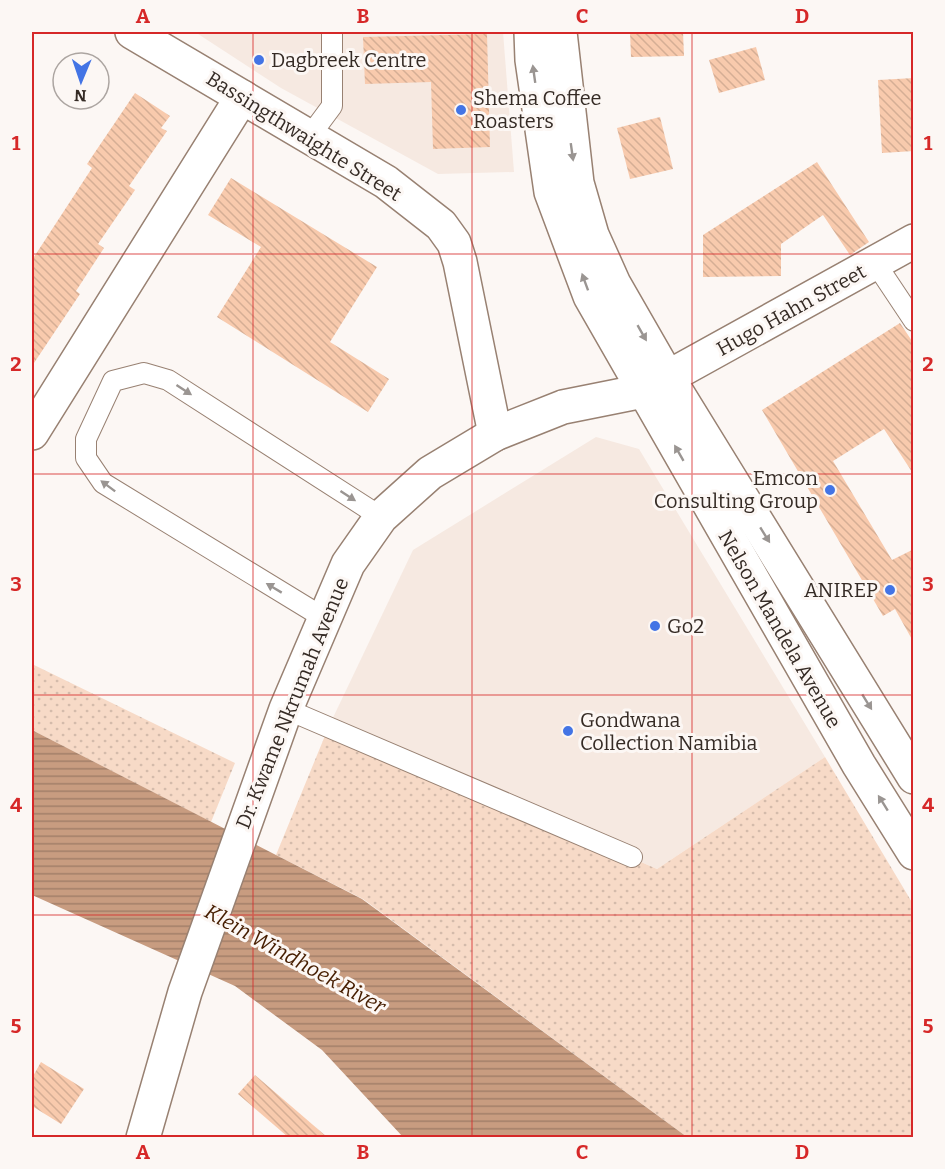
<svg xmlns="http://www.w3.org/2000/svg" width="945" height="1169" font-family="Bitter,serif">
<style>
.built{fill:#f6e9e1}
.grass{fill:url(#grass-dots)}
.water{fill:url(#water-rules)}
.building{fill:url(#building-back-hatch)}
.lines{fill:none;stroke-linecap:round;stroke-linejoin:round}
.lane-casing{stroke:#988172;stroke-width:22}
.street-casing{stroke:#988172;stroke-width:36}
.secondary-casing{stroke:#988172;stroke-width:36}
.lane{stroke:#fff;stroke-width:20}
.street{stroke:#fff;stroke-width:33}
.secondary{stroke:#fff;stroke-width:33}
.oneway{fill:#9a9592}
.grid{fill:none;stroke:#d62828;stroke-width:1.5;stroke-opacity:0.55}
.poi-dot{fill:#4374e5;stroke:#fcf7f4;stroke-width:2}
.labels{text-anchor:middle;stroke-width:6;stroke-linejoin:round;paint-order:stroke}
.poi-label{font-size:20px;fill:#352b25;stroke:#fcf7f4;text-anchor:start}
.street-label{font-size:20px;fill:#352b25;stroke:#fcf7f4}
.water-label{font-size:21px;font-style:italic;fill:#461d00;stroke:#fcf7f4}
.neatline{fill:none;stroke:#d62828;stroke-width:2}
.grid-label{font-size:20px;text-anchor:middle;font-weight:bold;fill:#d62828}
</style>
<defs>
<pattern id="grass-dots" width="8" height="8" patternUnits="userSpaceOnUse" patternTransform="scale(1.5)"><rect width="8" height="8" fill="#f7dac7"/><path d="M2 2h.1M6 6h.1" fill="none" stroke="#d4bbab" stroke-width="1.8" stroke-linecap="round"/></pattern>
<pattern id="water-rules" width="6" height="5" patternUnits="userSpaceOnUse" patternTransform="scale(1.5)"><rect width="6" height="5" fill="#c89c80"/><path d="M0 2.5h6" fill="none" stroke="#a37f69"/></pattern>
<pattern id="building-back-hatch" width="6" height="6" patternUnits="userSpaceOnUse" patternTransform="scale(1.5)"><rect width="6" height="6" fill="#f8caad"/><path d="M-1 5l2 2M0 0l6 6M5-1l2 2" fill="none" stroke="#d5ae95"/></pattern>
</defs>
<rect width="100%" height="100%" fill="#fcf7f4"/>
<g class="built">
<polygon points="195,32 503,32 514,172 438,174 281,88"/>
<polygon points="596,437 639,449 825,757 657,869 329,726 413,550"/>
</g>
<g class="grass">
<polygon points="32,664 235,763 211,822 32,730"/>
<polygon points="329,726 657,869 825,757 913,904 913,1137 687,1137 363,899 276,855"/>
</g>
<polygon class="water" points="32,730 362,899 687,1137 403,1137 322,1050 235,986 32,895"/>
<g class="building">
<polygon points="630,32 683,32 684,56 631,57"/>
<polygon points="487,34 490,147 433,149 431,82 365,84 363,37"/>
<polygon points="756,47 765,80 719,93 709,60"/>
<polygon points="914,78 914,151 882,153 878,80"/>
<polygon points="135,93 170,116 161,128 167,131 129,186 135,190 98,244 104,248 76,291 80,294 32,366 32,260 92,168 87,164"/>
<polygon points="660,117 673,169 630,179 617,128"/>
<polygon points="817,162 869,242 850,255 823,215 781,244 781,276 703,277 703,235"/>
<polygon points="231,178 377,267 330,342 389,379 368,412 217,317 261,247 208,215"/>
<polygon points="900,323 914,344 914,475 884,429 833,461 892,560 914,549 914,643 895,609 883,616 762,410"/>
<polygon points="41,1062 84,1089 61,1124 32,1106 32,1078"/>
<polygon points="255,1075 327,1137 288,1137 238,1094"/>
</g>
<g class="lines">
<defs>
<g id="lane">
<polyline points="309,137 332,106 332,32"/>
<polyline points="876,264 914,321"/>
<polyline points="324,618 103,483 86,458 86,439 113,381 144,373 168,380 381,517"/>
<polyline points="286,709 632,857"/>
</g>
<g id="street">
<polyline points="132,32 386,182 441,225 454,243 460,262 495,434"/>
<polyline points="32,433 242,97"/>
</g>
<g id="secondary">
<polyline points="531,32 532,60 551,192 590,296 859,765 914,853"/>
<polyline points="560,32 577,183 592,235 614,284 668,378 914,777"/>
<polyline points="143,1138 185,992 286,709 348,564 381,517 430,473 495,434 563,407 643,391 914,241"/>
</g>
</defs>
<use href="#lane" class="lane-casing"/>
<use href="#street" class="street-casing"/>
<use href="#secondary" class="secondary-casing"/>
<use href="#lane" class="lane"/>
<use href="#street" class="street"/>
<use href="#secondary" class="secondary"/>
</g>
<defs><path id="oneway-solid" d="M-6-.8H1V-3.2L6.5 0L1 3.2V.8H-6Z" transform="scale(1.5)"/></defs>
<g class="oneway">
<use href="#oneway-solid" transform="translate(534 74) rotate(-98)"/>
<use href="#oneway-solid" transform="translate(572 152) rotate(82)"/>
<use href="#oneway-solid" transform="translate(585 282) rotate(-110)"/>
<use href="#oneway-solid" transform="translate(642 333) rotate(60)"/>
<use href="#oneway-solid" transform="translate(184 390) rotate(33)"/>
<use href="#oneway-solid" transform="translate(679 453) rotate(-120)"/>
<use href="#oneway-solid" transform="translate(108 486) rotate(-143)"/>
<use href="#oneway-solid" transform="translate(348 496) rotate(33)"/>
<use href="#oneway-solid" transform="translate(765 535) rotate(58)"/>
<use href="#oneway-solid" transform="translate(274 588) rotate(-149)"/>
<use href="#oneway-solid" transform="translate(867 702) rotate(58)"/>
<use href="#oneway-solid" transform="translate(883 803) rotate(-122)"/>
</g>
<path class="grid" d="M253 32V1138M472 32V1138M692 32V1138M32 254H914M32 474H914M32 695H914M32 915H914"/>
<g class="poi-dot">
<circle cx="259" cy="60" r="6"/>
<circle cx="461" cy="110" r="6"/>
<circle cx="830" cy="490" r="6"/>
<circle cx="890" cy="590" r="6"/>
<circle cx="655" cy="626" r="6"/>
<circle cx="568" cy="731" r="6"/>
</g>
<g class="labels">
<g class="poi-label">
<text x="271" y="67">Dagbreek Centre</text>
<text x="473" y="105">Shema Coffee<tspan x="473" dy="23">Roasters</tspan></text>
<text x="818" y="485" text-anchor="end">Emcon<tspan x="818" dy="23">Consulting Group</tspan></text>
<text x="878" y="597" text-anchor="end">ANIREP</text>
<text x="667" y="633">Go2</text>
<text x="580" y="727">Gondwana<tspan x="580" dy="23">Collection Namibia</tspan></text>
</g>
<g class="street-label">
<text transform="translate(304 136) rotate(32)" y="7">Bassingthwaighte Street</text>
<text transform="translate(791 310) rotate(-29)" y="7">Hugo Hahn Street</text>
<text transform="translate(780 629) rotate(60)" y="7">Nelson Mandela Avenue</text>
<text transform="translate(292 703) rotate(-68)" y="7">Dr. Kwame Nkrumah Avenue</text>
</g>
<g class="water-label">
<text transform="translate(295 959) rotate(29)" y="7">Klein Windhoek River</text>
</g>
</g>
<rect width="945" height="1169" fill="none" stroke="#fcf7f4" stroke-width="66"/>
<g transform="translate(81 81) rotate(182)"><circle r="28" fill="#fcf7f4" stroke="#aca5a1" stroke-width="1.5"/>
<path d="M0-4.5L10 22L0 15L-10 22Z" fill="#4374e5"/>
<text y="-9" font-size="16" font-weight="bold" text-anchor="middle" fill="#352b25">N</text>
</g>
<rect x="33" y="33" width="879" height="1103" class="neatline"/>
<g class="grid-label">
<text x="143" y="23">A</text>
<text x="363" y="23">B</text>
<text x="582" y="23">C</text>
<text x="802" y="23">D</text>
<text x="16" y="150">1</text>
<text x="928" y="150">1</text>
<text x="16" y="371">2</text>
<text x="928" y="371">2</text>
<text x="16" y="591">3</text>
<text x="928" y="591">3</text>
<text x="16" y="812">4</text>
<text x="928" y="812">4</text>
<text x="16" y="1033">5</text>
<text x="928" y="1033">5</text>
<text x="143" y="1159">A</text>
<text x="363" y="1159">B</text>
<text x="582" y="1159">C</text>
<text x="802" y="1159">D</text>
</g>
</svg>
